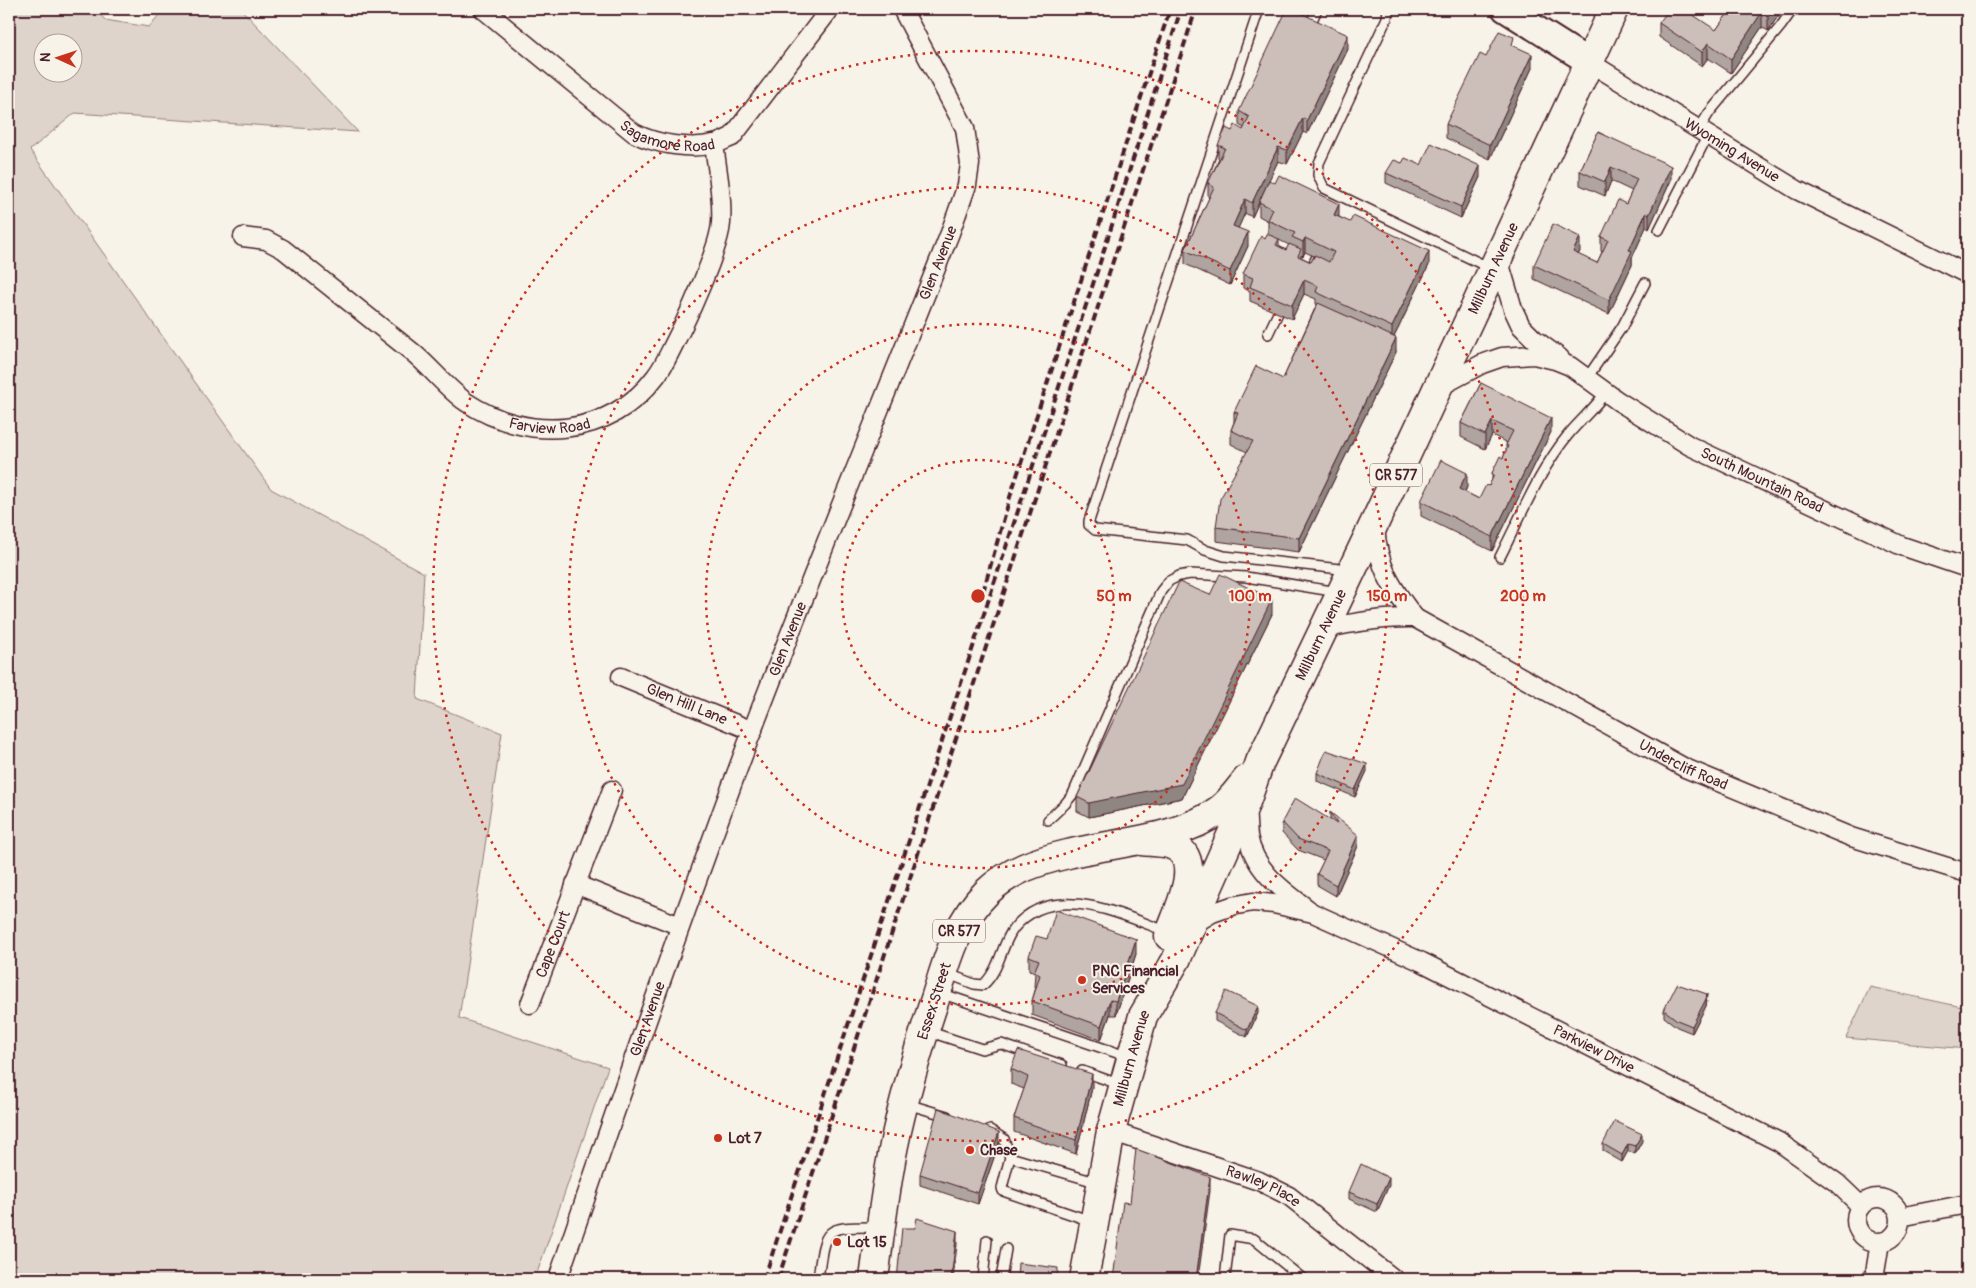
<svg xmlns="http://www.w3.org/2000/svg" width="1976" height="1288" font-family="Pangolin,sans-serif">
<style>
.green{fill:#ded4cc;stroke:#947a7c;fill-rule:evenodd}
.lines{fill:none;stroke-linecap:round;stroke-linejoin:round}
.lane-casing{stroke:#4a1f2b;stroke-width:12}
.street-casing{stroke:#4a1f2b;stroke-width:21}
.secondary-casing{stroke:#4a1f2b;stroke-width:29}
.primary-casing{stroke:#4a1f2b;stroke-width:31}
.lane{stroke:#f7f3e8;stroke-width:9}
.street{stroke:#f7f3e8;stroke-width:18}
.secondary{stroke:#f7f3e8;stroke-width:25}
.primary{stroke:#f7f3e8;stroke-width:28}
.rail{stroke:#4a1f2b;stroke-width:4;stroke-dasharray:8 4;stroke-linecap:butt}
.wall{fill:#afa49f;stroke:#4a1f2b;fill-rule:evenodd}
.shaded-wall{fill:#8f8682;stroke:#4a1f2b}
.building{fill:#ccbfb9;stroke:#4a1f2b}
.ring{fill:none;stroke:#c8321e;stroke-width:2.5;stroke-dasharray:2.5 5}
.poi-dot{fill:#c8321e;stroke:#f7f3e8;stroke-width:2}
.labels{text-anchor:middle;stroke-width:4;stroke-linejoin:round;paint-order:stroke}
.shield{fill:#f7f3e8;stroke:#7e5f64;stroke-width:1}
.shield-label{font-size:14px;font-weight:bold;fill:#4a1f2b}
.street-label{font-size:15px;fill:#4a1f2b;stroke:#f7f3e8}
.poi-label{font-size:15px;font-weight:bold;fill:#4a1f2b;stroke:#f7f3e8;text-anchor:start}
.centre{fill:#c8321e;stroke:#f7f3e8;stroke-width:2.5}
.ring-label{font-size:15px;text-anchor:middle;font-weight:bold;fill:#c8321e;stroke:#f7f3e8;stroke-width:4;stroke-linejoin:round;paint-order:stroke}
</style>
<rect width="100%" height="100%" fill="#f7f3e8"/>
<filter id="ink" filterUnits="userSpaceOnUse"><feTurbulence type="fractalNoise" baseFrequency=".02" numOctaves="2"/><feDisplacementMap in="SourceGraphic" scale="10" xChannelSelector="R" yChannelSelector="G"/><feConvolveMatrix kernelMatrix="1 2 1 2 8 2 1 2 1" color-interpolation-filters="sRGB"/></filter>
<g filter="url(#ink)">
<g class="green">
<path d="M9 9H95L105 20 149 27 164 9H241L358 132 75 113 30 150 271 489 424 573 417 699 502 733 459 1018 608 1067 535 1279H9ZM42 42H72V72H42Z"/>
<polygon points="1870,987 1967,1008 1967,1049 1846,1038"/>
</g>
<g class="lines">
<defs>
<g id="lane">
<polyline points="1259,9 1089,521 1089,525 1095,530 1187,540 1205,550 1224,556 1349,570"/>
<polyline points="1388,9 1387,18 1319,163 1318,175 1324,188 1490,268"/>
<polyline points="1309,28 1317,9"/>
<polyline points="1699,129 1709,113 1781,26 1793,9"/>
<polyline points="1659,230 1708,135"/>
<polyline points="1300,267 1307,253"/>
<polyline points="1268,334 1278,313"/>
<polyline points="1587,378 1622,327 1645,283"/>
<path d="M1500 557C1521 516 1539 471 1568 435 1580 420 1595 408 1606 392"/>
<polyline points="1048,820 1065,804 1073,794 1161,591 1169,581 1179,576 1190,574 1246,577 1338,592"/>
<path d="M946 973 974 984 983 985C1000 970 1001 945 1014 928 1053 880 1122 915 1168 932"/>
<polyline points="940,993 1129,1057"/>
<polyline points="927,1031 982,1049 1001,1044 1062,1065"/>
<polyline points="1082,1071 1121,1085"/>
<polyline points="907,1104 947,1116"/>
<polyline points="990,1130 1004,1139 1010,1157 1002,1188 1003,1191 1091,1221"/>
<polyline points="1010,1157 1099,1183"/>
<path d="M818 1279C825 1225 824 1227 879 1227"/>
<polyline points="983,1279 987,1240"/>
<polyline points="1001,1279 1006,1249"/>
<polyline points="1225,1279 1230,1235 1254,1239 1303,1279"/>
</g>
<g id="street">
<path id="s1" d="M483 9 634 133C655 144 690 150 714 144 720 143 726 139 732 137L830 9"/>
<path id="s2" d="M1589 62 1797 190 1967 274"/>
<path id="s3" d="M243 237 266 240 283 249C326 283 368 317 411 351 430 366 446 388 466 402 528 443 610 438 656 376 663 367 668 356 673 346 687 319 699 292 710 263 714 251 720 237 721 223 723 197 717 170 714 144"/>
<polyline points="1504,254 1501,268 1513,309 1521,326 1534,339 1560,358"/>
<path id="s4" d="M1437 388 1482 364 1502 357 1534 355 1555 360 1570 366 1618 401 1690 446 1902 546 1967 568"/>
<path d="M1375 527C1378 567 1391 587 1415 618"/>
<path id="s5" d="M1323 629C1354 622 1383 617 1415 618L1685 768 1851 837 1967 873"/>
<path id="s6" d="M621 677 753 731"/>
<path d="M1246 808C1247 817 1247 827 1248 836 1254 871 1283 890 1309 910"/>
<polyline points="575,884 680,926"/>
<path id="s7" d="M1192 925 1212 913 1232 906 1253 902 1274 904 1313 913 1422 962 1779 1142 1837 1183 1861 1206"/>
<path id="s8" d="M530 1004 612 790"/>
<path id="s9" d="M1111 1131 1259 1181 1289 1196 1394 1279"/>
<circle cx="1878" cy="1220" r="22"/>
<polyline points="1900,1217 1967,1204"/>
<path id="s10" d="M558 1279C620 1096 683 914 751 734 815 566 884 400 950 233L967 185 970 164 965 128 902 9"/>
<polyline points="1874,1279 1880,1242"/>
</g>
<polyline id="secondary" points="1505,9 1589,62"/>
<g id="primary">
<path d="M1142 841C1150 842 1160 842 1169 844 1208 856 1177 912 1169 936"/>
<path id="s11" d="M874 1279C880 1234 885 1189 894 1145 904 1096 919 1047 935 999 947 961 957 921 987 892 1010 870 1038 861 1068 854 1115 842 1179 840 1219 810 1230 802 1238 790 1247 779"/>
<path id="s12" d="M1084 1279 1111 1131 1143 1016 1176 960 1246 802 1260 762 1375 522 1614 9"/>
</g>
</defs>
<use href="#lane" class="lane-casing"/>
<use href="#street" class="street-casing"/>
<use href="#secondary" class="secondary-casing"/>
<use href="#primary" class="primary-casing"/>
<use href="#lane" class="lane"/>
<use href="#street" class="street"/>
<use href="#secondary" class="secondary"/>
<use href="#primary" class="primary"/>
<g class="rail">
<polyline points="983,592 1010,497 1170,9"/>
<polyline points="764,1279 1096,275 1181,9"/>
<polyline points="778,1279 1196,9"/>
</g>
</g>
<g class="wall">
<polygon points="1731,9 1783,9 1768,31 1762,27 1731,73 1708,58 1702,66 1659,37 1659,23 1716,30"/>
<polygon points="1514,46 1532,68 1490,159 1446,138 1446,124 1486,57"/>
<path d="M1348 49 1307 134 1303 132 1287 164 1278 161 1262 194 1339 217 1429 265 1394 337 1396 352 1299 552 1216 541V527L1247 452 1231 444V430L1234 422V412L1283 379 1316 306V299L1304 294 1292 319 1250 301V291L1243 288V274L1268 234V221L1259 216V202L1252 217 1245 213 1238 228 1248 246 1230 285 1185 264V250L1209 198 1208 197V183L1219 159H1218V145L1232 131 1243 130 1244 128 1239 125V111ZM1279 240 1289 245 1286 250 1279 246ZM1305 252 1314 256 1311 262 1301 257V255L1303 256Z"/>
<polygon points="1598,132 1671,180 1649,229 1646,227 1632,258 1632,265 1609,314 1534,279 1534,265 1580,251 1578,255 1597,263 1602,252 1601,251 1601,237 1626,204 1632,191 1611,181 1605,196 1580,185 1580,171"/>
<polygon points="1402,163 1421,165 1480,177 1461,218 1386,183 1386,173"/>
<polygon points="1481,383 1551,432 1492,551 1421,516 1421,501 1467,487 1465,492 1479,499 1489,486 1492,480 1492,473 1503,458 1506,451 1506,445 1507,443 1492,435 1485,449 1461,437 1461,423"/>
<polygon points="1210,595 1272,614 1182,798 1089,817 1077,811 1077,797"/>
<polygon points="1367,771 1355,797 1317,781 1317,773"/>
<polygon points="1330,812 1358,846 1336,896 1317,885 1317,874 1324,860 1298,850 1282,833 1282,822 1330,820"/>
<polygon points="1047,939 1136,954 1116,1015 1110,1015 1101,1040 1032,1015 1032,1001 1036,987 1034,987 1035,972 1029,970 1029,956"/>
<polygon points="1707,1001 1706,1006 1692,1033 1677,1027 1664,1017 1664,1010"/>
<polygon points="1215,1013 1258,1013 1247,1037 1215,1021"/>
<polygon points="1011,1069 1092,1088 1076,1154 1014,1132 1014,1118 1024,1089 1011,1084"/>
<polygon points="1642,1141 1635,1154 1628,1151 1622,1162 1603,1151 1603,1144"/>
<polygon points="999,1143 978,1204 920,1185 920,1174"/>
<polygon points="1389,1185 1377,1212 1349,1199 1349,1192"/>
</g>
<g class="shaded-wall">
<polygon points="1773,9 1783,9 1768,31 1768,17"/>
<polygon points="1762,12 1762,27 1731,73 1731,59"/>
<polygon points="1348,35 1348,49 1307,134 1307,120"/>
<polygon points="1708,43 1708,58 1702,66 1702,52"/>
<polygon points="1532,54 1532,68 1490,159 1490,145"/>
<polygon points="1303,118 1303,132 1287,164 1287,150"/>
<polygon points="1278,147 1278,161 1252,217 1252,203"/>
<polygon points="1480,166 1480,177 1461,218 1461,207"/>
<polygon points="1671,166 1671,180 1649,229 1649,215"/>
<polygon points="1611,167 1611,181 1605,196 1605,182"/>
<polygon points="1245,199 1245,213 1233,240 1233,226"/>
<polygon points="1339,204 1339,219 1334,215"/>
<polygon points="1646,213 1646,227 1632,258 1632,265 1609,314 1609,300 1629,250"/>
<polygon points="1248,232 1248,246 1230,285 1230,271"/>
<polygon points="1580,237 1580,251 1573,266 1573,252"/>
<polygon points="1305,238 1305,252 1303,256 1303,242"/>
<polygon points="1429,251 1429,265 1392,341 1392,327"/>
<polygon points="1304,280 1304,294 1292,319 1292,305"/>
<polygon points="1396,338 1396,352 1299,552 1299,538"/>
<polygon points="1551,418 1551,432 1492,551 1492,537"/>
<polygon points="1492,421 1492,435 1485,449 1485,435"/>
<polygon points="1467,473 1467,487 1459,503 1459,489"/>
<polygon points="1272,599 1272,614 1182,798 1089,817 1089,803"/>
<polygon points="1367,764 1367,771 1355,797 1355,790"/>
<polygon points="1358,835 1358,846 1336,896 1336,885"/>
<polygon points="1136,939 1136,954 1116,1015 1116,1001"/>
<polygon points="1707,994 1706,1006 1692,1033 1692,1026"/>
<polygon points="1110,1000 1110,1015 1101,1040 1101,1026"/>
<polygon points="1258,1006 1258,1013 1247,1037 1247,1030"/>
<polygon points="1092,1074 1092,1088 1076,1154 1076,1140"/>
<polygon points="999,1132 999,1143 978,1204 978,1193"/>
<polygon points="1642,1134 1642,1141 1635,1154 1635,1146"/>
<polygon points="1628,1144 1628,1151 1622,1162 1622,1155"/>
<polygon points="1210,1177 1210,1191 1198,1279 1196,1279"/>
<polygon points="1389,1178 1389,1185 1377,1212 1377,1204"/>
<polygon points="957,1231 957,1245 953,1279 951,1279"/>
</g>
<g class="building">
<polygon points="1287,9 1292,9 1348,35 1307,120 1303,118 1287,150 1278,147 1252,203 1245,199 1233,226 1248,232 1230,271 1185,250 1214,187 1208,183 1225,148 1218,145 1226,128 1232,131 1235,125 1243,130 1249,117 1239,111"/>
<polygon points="1669,9 1684,9 1716,30 1731,9 1773,9 1768,17 1762,12 1731,59 1708,43 1702,52 1659,23"/>
<polygon points="1499,31 1514,37 1512,45 1532,54 1490,145 1446,124 1480,54 1486,57"/>
<polygon points="1598,132 1671,166 1649,215 1646,213 1629,250 1632,251 1609,300 1534,265 1553,224 1580,237 1573,252 1597,263 1608,240 1601,237 1618,200 1626,204 1637,179 1611,167 1605,182 1580,171"/>
<polygon points="1431,143 1480,166 1461,207 1386,173 1394,160 1402,163 1405,158 1421,165"/>
<polygon points="1279,175 1339,204 1334,215 1350,222 1353,216 1429,251 1392,327 1316,292 1318,286 1304,280 1292,305 1250,287 1253,278 1243,274 1261,236 1265,239 1267,234 1279,239 1276,245 1286,250 1289,244 1301,249 1298,256 1311,262 1315,255 1329,262 1334,252 1305,238 1303,242 1292,237 1295,233 1268,220 1273,209 1259,202 1269,180 1275,183"/>
<polygon points="1318,303 1396,338 1299,538 1216,527 1220,499 1253,441 1231,430 1238,413 1234,412 1256,366 1283,379"/>
<polygon points="1481,383 1551,418 1492,537 1421,501 1441,460 1467,473 1459,489 1479,499 1486,485 1489,486 1494,475 1492,473 1500,456 1503,458 1508,446 1506,445 1513,431 1492,421 1485,435 1461,423"/>
<polygon points="1220,574 1272,599 1182,784 1089,803 1077,797 1179,582 1210,595"/>
<polygon points="1326,750 1367,764 1355,790 1317,773"/>
<polygon points="1295,798 1337,824 1330,812 1358,835 1336,885 1317,874 1328,851 1298,839 1282,822"/>
<polygon points="1056,910 1136,939 1116,1001 1110,1000 1101,1026 1032,1001 1040,975 1034,972 1039,960 1029,956 1036,936 1047,939"/>
<polygon points="1677,984 1707,994 1706,999 1692,1026 1677,1020 1664,1010"/>
<polygon points="1226,991 1258,1006 1247,1030 1215,1013"/>
<polygon points="1018,1050 1092,1074 1076,1140 1014,1118 1028,1077 1011,1069"/>
<polygon points="938,1108 999,1132 978,1193 920,1174"/>
<polygon points="1615,1121 1642,1134 1635,1146 1628,1144 1622,1155 1603,1144"/>
<polygon points="1136,1149 1210,1177 1196,1279 1113,1279 1123,1202 1130,1203"/>
<polygon points="1361,1164 1389,1178 1377,1204 1349,1192"/>
<polygon points="917,1218 957,1231 951,1279 897,1279 902,1228 915,1228"/>
<polygon points="1018,1263 1058,1268 1057,1279 1017,1279"/>
</g>
</g>
<g class="ring">
<circle cx="978" cy="596" r="136"/>
<circle cx="978" cy="596" r="272"/>
<circle cx="978" cy="596" r="409"/>
<circle cx="978" cy="596" r="545"/>
</g>
<g class="poi-dot">
<circle cx="1082" cy="980" r="5"/>
<circle cx="718" cy="1138" r="5"/>
<circle cx="970" cy="1150" r="5"/>
<circle cx="837" cy="1242" r="5"/>
</g>
<g class="labels">
<g class="shield">
<rect x="1370" y="463.5" width="52" height="23" rx="4"/>
<rect x="933" y="919.5" width="52" height="23" rx="4"/>
</g>
<g class="shield-label">
<text x="1396" y="480">CR 577</text>
<text x="959" y="936">CR 577</text>
</g>
<g class="street-label">
<text dy="5" stroke="none"><textPath href="#s1" startOffset="229">Sagamore Road</textPath></text>
<text dy="5" stroke="none"><textPath href="#s2" startOffset="168">Wyoming Avenue</textPath></text>
<text dy="5" stroke="none"><textPath href="#s10" startOffset="1085">Glen Avenue</textPath></text>
<text dy="5" stroke="none"><textPath href="#s12" startOffset="1096">Millburn Avenue</textPath></text>
<text dy="5" stroke="none"><textPath href="#s3" startOffset="370">Farview Road</textPath></text>
<text dy="5" stroke="none"><textPath href="#s4" startOffset="366">South Mountain Road</textPath></text>
<text dy="5" stroke="none"><textPath href="#s12" startOffset="691">Millburn Avenue</textPath></text>
<text dy="5" stroke="none"><textPath href="#s10" startOffset="680">Glen Avenue</textPath></text>
<text dy="5" stroke="none"><textPath href="#s6" startOffset="71">Glen Hill Lane</textPath></text>
<text dy="5" stroke="none"><textPath href="#s5" startOffset="399">Undercliff Road</textPath></text>
<text dy="5" stroke="none"><textPath href="#s8" startOffset="64">Cape Court</textPath></text>
<text dy="5" stroke="none"><textPath href="#s11" startOffset="285">Essex Street</textPath></text>
<text dy="5" stroke="none"><textPath href="#s10" startOffset="275">Glen Avenue</textPath></text>
<text dy="5" stroke="none"><textPath href="#s7" startOffset="439">Parkview Drive</textPath></text>
<text dy="5" stroke="none"><textPath href="#s12" startOffset="226">Millburn Avenue</textPath></text>
<text dy="5" stroke="none"><textPath href="#s9" startOffset="162">Rawley Place</textPath></text>
</g>
<g class="poi-label">
<text x="1092" y="976">PNC Financial<tspan x="1092" dy="17">Services</tspan></text>
<text x="728" y="1143">Lot 7</text>
<text x="980" y="1155">Chase</text>
<text x="847" y="1247">Lot 15</text>
</g>
</g>
<circle cx="978" cy="596" r="8" class="centre"/>
<g class="ring-label">
<text x="1114" y="601">50 m</text>
<text x="1250" y="601">100 m</text>
<text x="1387" y="601">150 m</text>
<text x="1523" y="601">200 m</text>
</g>
<rect width="1976" height="1288" fill="none" stroke="#f7f3e8" stroke-width="30"/>
<rect x="15" y="15" width="1946" height="1258" fill="none" stroke="#4a1f2b" stroke-width="2" filter="url(#ink)"/>
<g transform="translate(58 58) rotate(273)"><circle r="24" fill="#f7f3e8" stroke="#b29e9c"/>
<path d="M0-4L9 19L0 12L-9 19Z" fill="#c8321e"/>
<text y="-8" font-size="14" font-weight="bold" text-anchor="middle" fill="#4a1f2b">N</text>
</g>
</svg>
